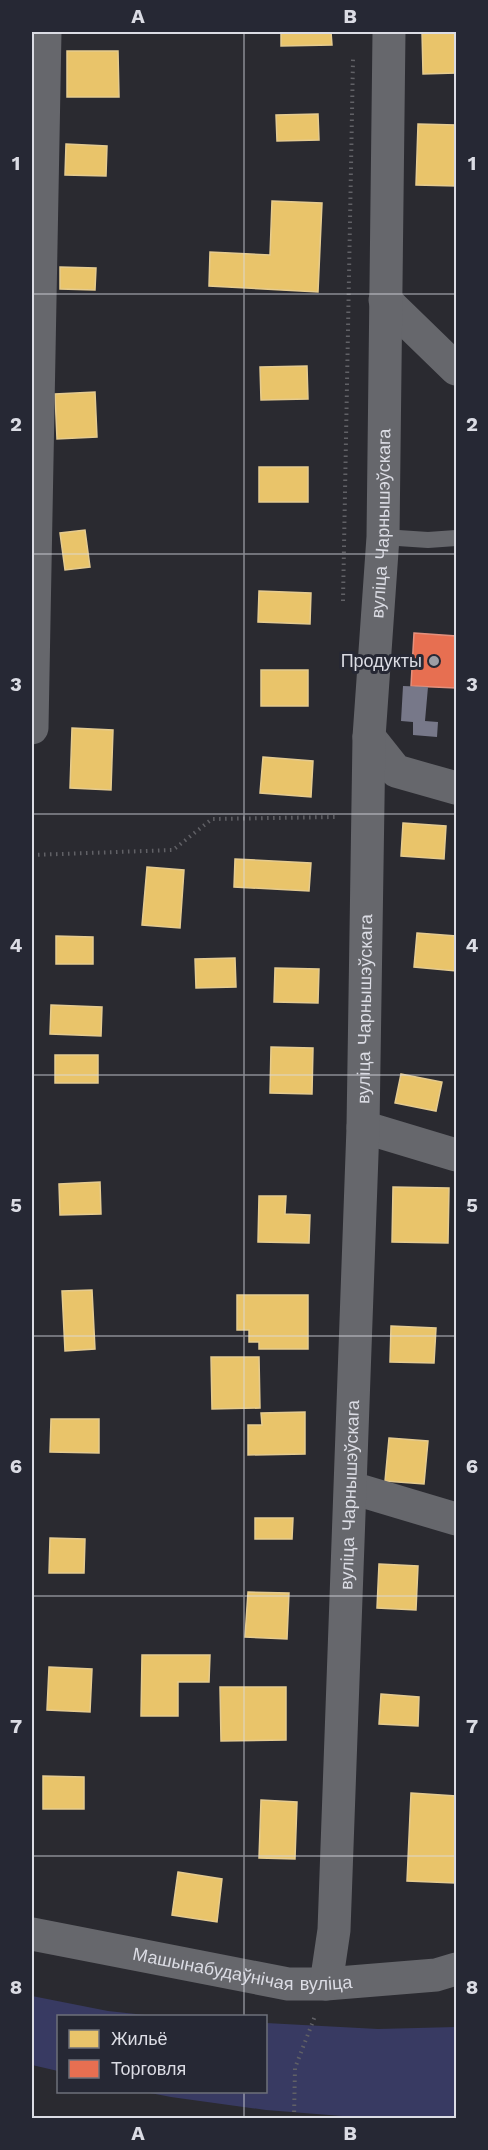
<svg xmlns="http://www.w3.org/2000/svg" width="488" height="2150" font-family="'Work Sans',sans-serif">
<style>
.green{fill:#383a62}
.homes{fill:#e9c46a;stroke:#e5cb8f;stroke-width:1.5}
.shops{fill:#e76f51;stroke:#e3907d;stroke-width:1.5}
.building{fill:#777889}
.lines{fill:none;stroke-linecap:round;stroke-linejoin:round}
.path{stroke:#616166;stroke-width:4;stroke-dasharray:1.5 4.5;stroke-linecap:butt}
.lane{stroke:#66676c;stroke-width:16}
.street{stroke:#66676c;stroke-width:33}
.grid{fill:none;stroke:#dbdce4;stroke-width:1.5;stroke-opacity:0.55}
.poi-dot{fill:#9d9ea5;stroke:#262834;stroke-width:2}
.labels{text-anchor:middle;stroke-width:6;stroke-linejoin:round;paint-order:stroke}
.street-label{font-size:18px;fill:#dbdce4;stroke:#262834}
.poi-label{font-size:18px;fill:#dbdce4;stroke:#262834;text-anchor:end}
.neatline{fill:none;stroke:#dbdce4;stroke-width:2}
.grid-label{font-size:20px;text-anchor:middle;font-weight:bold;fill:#dbdce4}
</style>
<rect width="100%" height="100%" fill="#2a2a30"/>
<g class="green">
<polygon points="32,1996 108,2011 154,2016 58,2016 58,2071 32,2065"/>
<polygon points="266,2023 378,2029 456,2027 456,2118 367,2118 266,2110 171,2097 145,2092 266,2092"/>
</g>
<g class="homes">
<polygon points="281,32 331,32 332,45 281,46"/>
<polygon points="422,32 456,32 456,73 423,74"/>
<polygon points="67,51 118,51 119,97 67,97"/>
<polygon points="318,114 319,140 277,141 276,115"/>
<polygon points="418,124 456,125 456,186 416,185"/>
<polygon points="66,144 107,146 106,176 65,175"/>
<polygon points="272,201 322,203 318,292 209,286 210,252 270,255"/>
<polygon points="60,267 96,268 95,290 60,289"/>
<polygon points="307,366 308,399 261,400 260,367"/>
<polygon points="95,392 97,437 57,439 55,394"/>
<rect x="259" y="467" width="49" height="35"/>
<polygon points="85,530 90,567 65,570 60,533"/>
<polygon points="259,591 311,593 310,624 258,622"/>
<rect x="261" y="670" width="47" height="36"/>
<polygon points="72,728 113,730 111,790 70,788"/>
<polygon points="263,757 313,761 311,797 260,793"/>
<polygon points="403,823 446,826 444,859 401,856"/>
<polygon points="235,859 311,863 309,891 234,887"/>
<polygon points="147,867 184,870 180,928 142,925"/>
<polygon points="417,933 456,936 456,971 414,967"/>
<polygon points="56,936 93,937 93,964 56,964"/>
<polygon points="235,958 236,987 196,988 195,959"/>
<polygon points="275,968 319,969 318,1003 274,1002"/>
<polygon points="51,1005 102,1007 101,1036 50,1034"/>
<polygon points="271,1047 313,1048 312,1094 270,1093"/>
<rect x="55" y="1055" width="43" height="28"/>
<polygon points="401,1074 442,1082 436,1111 395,1103"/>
<polygon points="100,1182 101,1214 60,1215 59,1184"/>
<polygon points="393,1187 449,1188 448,1243 392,1242"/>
<polygon points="259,1196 286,1196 285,1214 310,1215 309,1243 258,1242"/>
<polygon points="92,1290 95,1349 65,1351 62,1291"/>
<polygon points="237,1295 308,1295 308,1349 259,1349 259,1342 249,1342 249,1330 237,1330"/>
<polygon points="391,1326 436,1328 434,1363 390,1362"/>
<polygon points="211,1357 259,1357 260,1408 212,1409"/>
<polygon points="305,1412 305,1454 248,1455 248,1425 262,1425 261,1413"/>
<polygon points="51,1419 99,1419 99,1453 50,1452"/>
<polygon points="389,1438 428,1441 424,1484 385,1481"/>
<polygon points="255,1518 293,1518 292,1539 255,1539"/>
<polygon points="50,1538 85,1539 84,1573 49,1573"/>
<polygon points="379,1564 418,1566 416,1610 377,1608"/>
<polygon points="248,1592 289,1593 287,1639 245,1637"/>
<polygon points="142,1655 210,1655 209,1682 178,1682 178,1716 141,1716"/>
<polygon points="49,1667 92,1669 90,1712 47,1710"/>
<polygon points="220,1687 286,1687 286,1740 221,1741"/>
<polygon points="381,1694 419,1697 418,1726 379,1724"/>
<polygon points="43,1776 84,1777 84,1809 43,1809"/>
<polygon points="411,1793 456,1796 455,1883 407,1881"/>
<polygon points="261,1800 297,1802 295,1859 259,1858"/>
<polygon points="178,1872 222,1879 217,1922 172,1915"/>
</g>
<polygon class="shops" points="414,633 456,636 456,688 411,686"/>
<polygon class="building" points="403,686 428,687 425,721 438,722 437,737 413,735 413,722 401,721"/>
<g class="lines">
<g class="path">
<polyline points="343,601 353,59"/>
<polyline points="32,855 173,850 212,819 336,817"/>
<polyline points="294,2118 295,2068 315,2016"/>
</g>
<polyline class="lane" points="383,537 428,540 456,538"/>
<g class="street">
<polyline points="385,300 456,369"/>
<polyline points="32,728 45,32"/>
<polyline points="369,737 396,771 456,788"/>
<polyline points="363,1127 456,1155"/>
<polyline points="352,1488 456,1519"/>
<path id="s1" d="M32 1934 288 1984H326L436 1975 456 1969"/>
<path id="s2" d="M326 1984 334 1930 363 1127 369 737 383 537 389 32"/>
</g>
</g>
<path class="grid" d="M244 32V2016M32 294H456M32 554H456M32 814H456M32 1075H456M32 1336H456M32 1596H456M32 1856H456M244 2092V2118"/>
<circle class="poi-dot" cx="434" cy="661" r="6"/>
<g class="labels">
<g class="street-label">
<text dy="6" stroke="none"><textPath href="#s2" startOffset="1462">вуліца Чарнышэўскага</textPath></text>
<text dy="6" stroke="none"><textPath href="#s2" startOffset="976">вуліца Чарнышэўскага</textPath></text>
<text dy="6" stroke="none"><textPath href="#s2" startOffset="490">вуліца Чарнышэўскага</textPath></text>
<text dy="6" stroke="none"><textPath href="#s1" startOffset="214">Машынабудаўнічая вуліца</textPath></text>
</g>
<g class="poi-label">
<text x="422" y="667">Продукты</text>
</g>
</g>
<rect width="488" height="2150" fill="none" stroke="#262834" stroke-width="66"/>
<rect x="57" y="2015" width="210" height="78" fill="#262834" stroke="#6e707a" stroke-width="1.5"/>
<rect x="69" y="2030" width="30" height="18" fill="#e9c46a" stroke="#6e707a" stroke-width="1.5"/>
<text x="111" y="2045" font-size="18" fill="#dbdce4">Жильё</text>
<rect x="69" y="2060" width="30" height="18" fill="#e76f51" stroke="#6e707a" stroke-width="1.5"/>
<text x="111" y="2075" font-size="18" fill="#dbdce4">Торговля</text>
<rect x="33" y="33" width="422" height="2084" class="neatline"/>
<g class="grid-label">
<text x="138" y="23">A</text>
<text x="350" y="23">B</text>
<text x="16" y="170">1</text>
<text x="472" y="170">1</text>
<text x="16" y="431">2</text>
<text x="472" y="431">2</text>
<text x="16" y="691">3</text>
<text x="472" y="691">3</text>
<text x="16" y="952">4</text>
<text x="472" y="952">4</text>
<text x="16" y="1212">5</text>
<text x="472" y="1212">5</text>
<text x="16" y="1473">6</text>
<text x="472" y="1473">6</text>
<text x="16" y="1733">7</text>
<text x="472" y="1733">7</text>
<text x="16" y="1994">8</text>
<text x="472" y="1994">8</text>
<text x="138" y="2140">A</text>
<text x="350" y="2140">B</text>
</g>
</svg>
